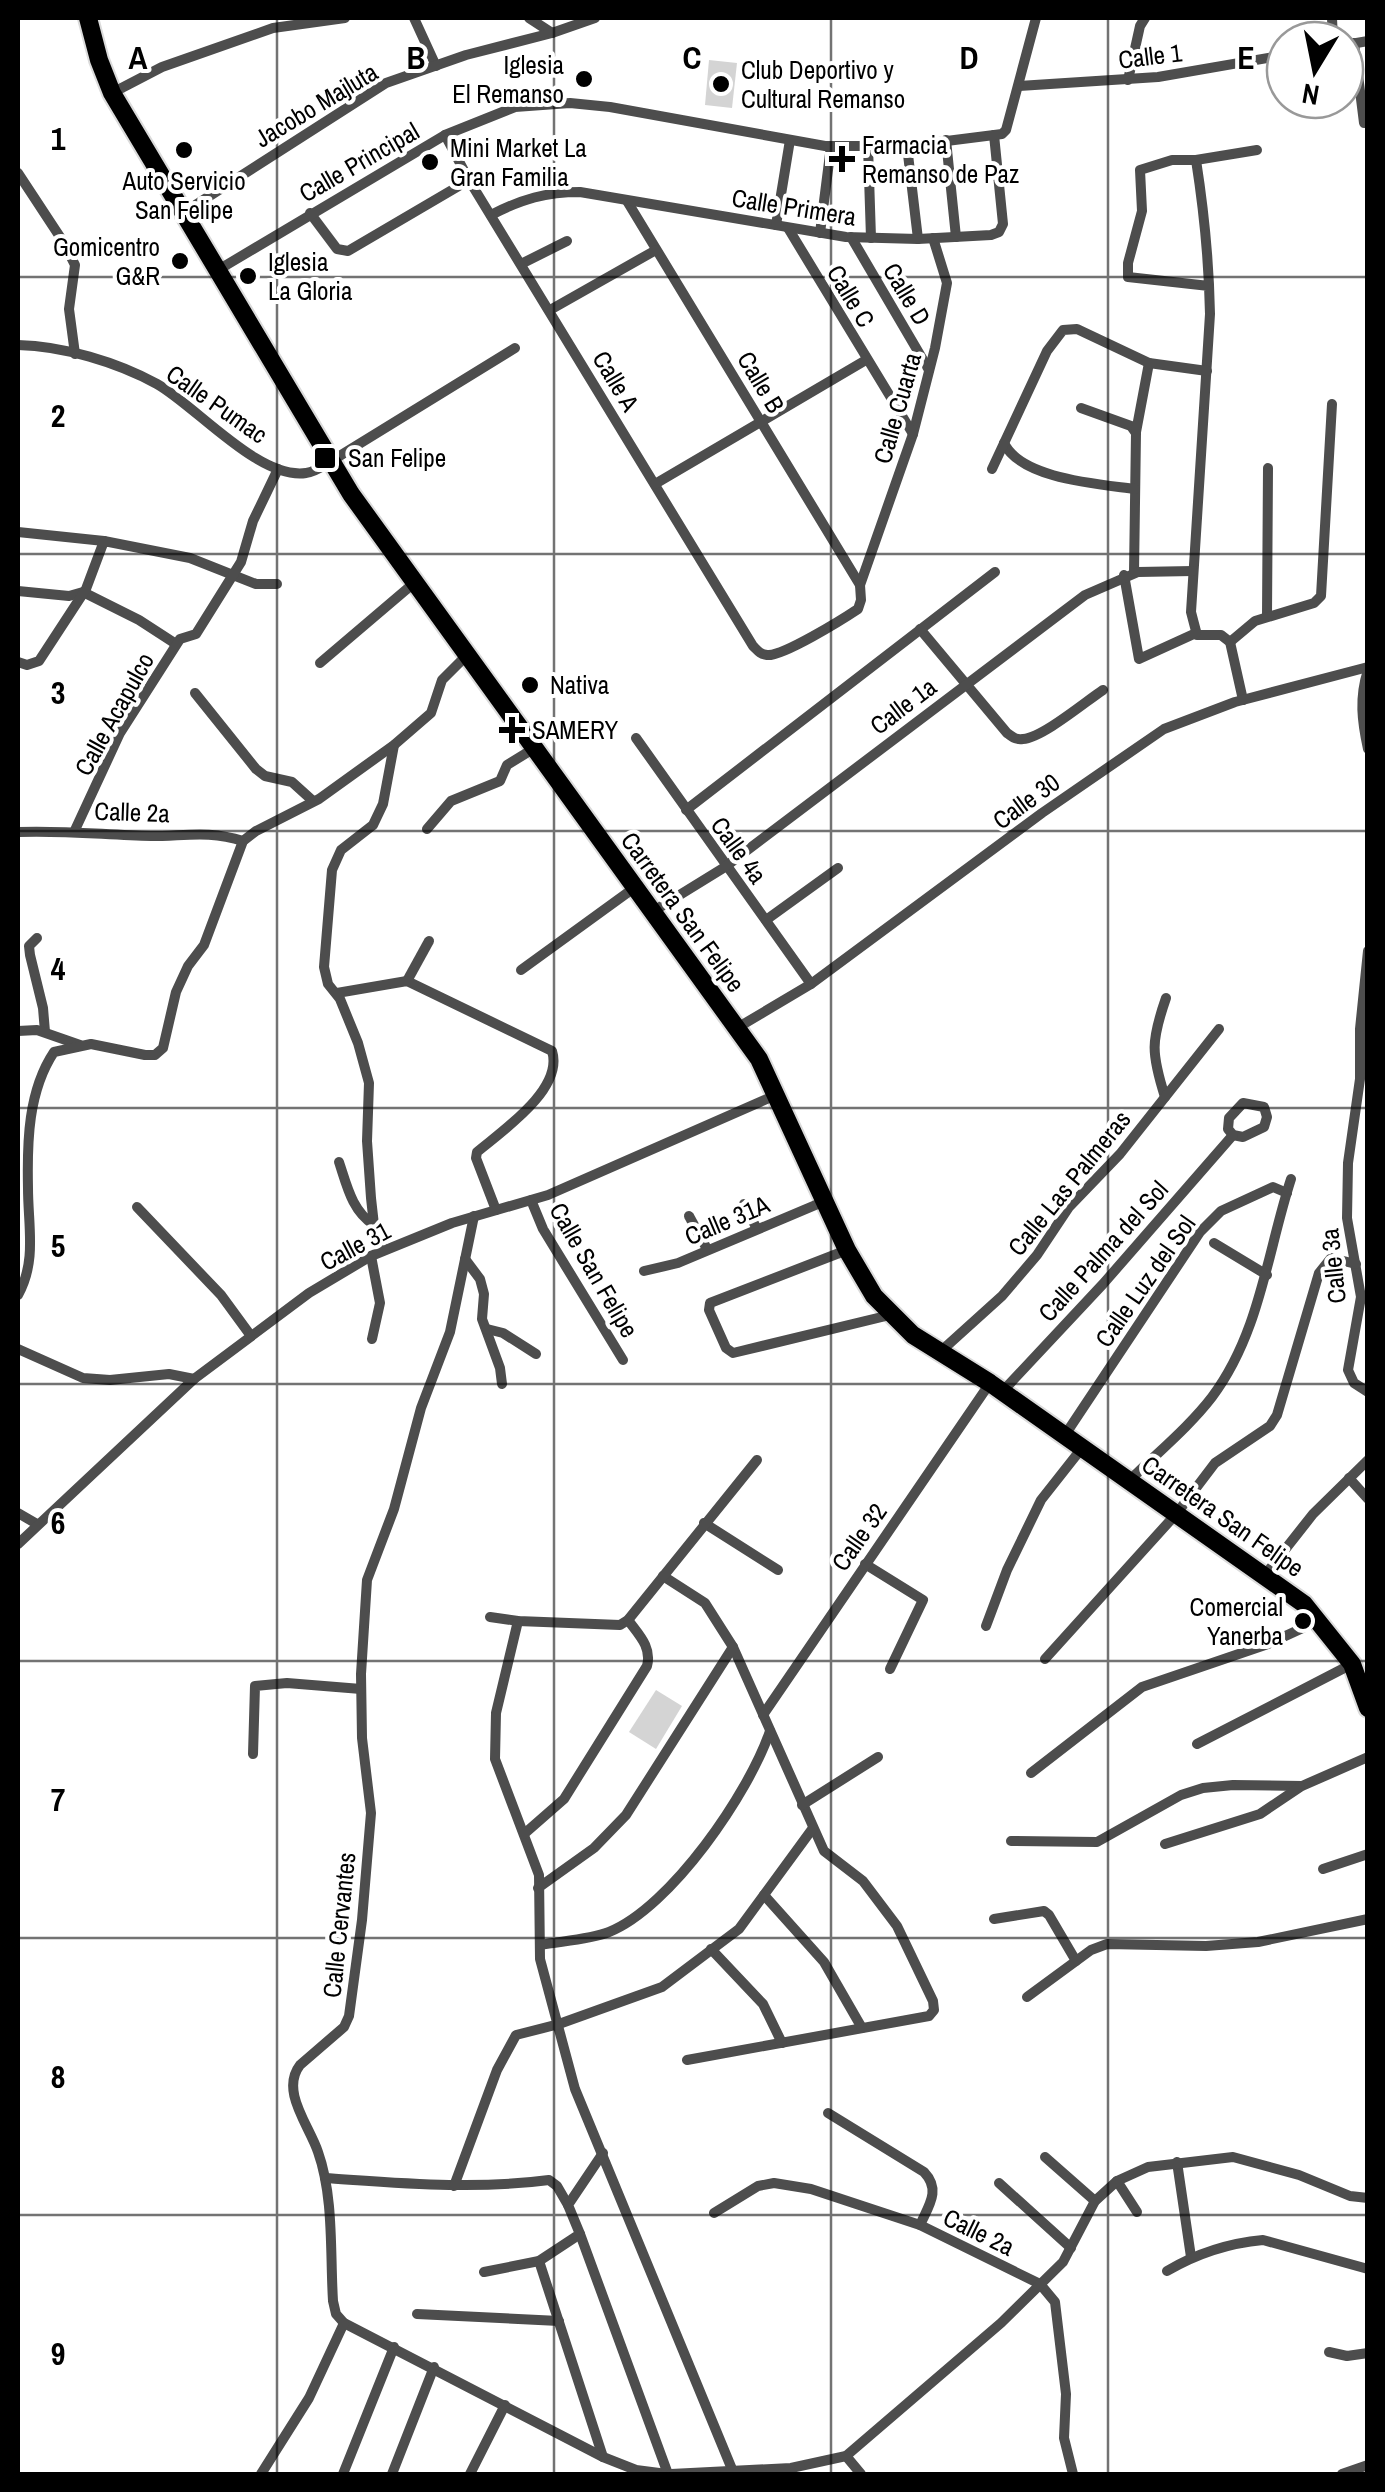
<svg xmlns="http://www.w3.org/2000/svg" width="1385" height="2492" font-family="'Archivo Narrow',sans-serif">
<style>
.green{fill:#d4d4d4}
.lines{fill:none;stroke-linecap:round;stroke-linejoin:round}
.primary-casing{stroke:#dbdbdb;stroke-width:22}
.street{stroke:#4d4d4d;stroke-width:10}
.primary{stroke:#000;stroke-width:18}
.grid{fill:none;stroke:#000;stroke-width:2.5;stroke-opacity:0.55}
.poi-dot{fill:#000;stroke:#fff;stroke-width:4}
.labels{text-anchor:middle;stroke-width:8;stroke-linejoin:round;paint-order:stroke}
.street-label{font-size:25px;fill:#000;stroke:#fff}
.poi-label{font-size:25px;fill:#000;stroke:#fff;text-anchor:start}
.grid-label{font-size:32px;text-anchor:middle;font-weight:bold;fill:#000;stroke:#fff;stroke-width:8;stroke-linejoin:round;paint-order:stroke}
</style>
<rect width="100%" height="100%" fill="#fff"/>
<g class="green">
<polygon points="709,60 737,63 732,108 705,105"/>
<polygon points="656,1690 682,1706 656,1749 629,1732"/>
</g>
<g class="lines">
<defs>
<polyline id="primary" points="88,18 99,60 112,93 351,494 759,1059 847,1250 874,1296 913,1335 990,1383 1304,1604 1352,1664 1368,1708"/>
</defs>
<use href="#primary" class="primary-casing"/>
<g class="street">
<polyline points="414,18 436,66"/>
<polyline points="529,18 552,33"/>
<polyline points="1332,18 1333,40"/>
<polyline points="1354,43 1364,123"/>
<polyline points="1345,45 1368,41"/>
<polyline points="1128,80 1140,26 1145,18"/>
<polyline points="1019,86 1158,77 1285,55"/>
<polyline points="112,93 162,67 273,28 345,18"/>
<path d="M445 135 469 180 753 646C758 651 760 654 767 655 782 657 843 619 858 609L861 600 860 585 913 434 935 348 947 283 933 238"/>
<polyline points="946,140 956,237"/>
<polyline points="868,146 871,238"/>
<polyline points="907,146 918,239"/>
<polyline points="1196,160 1257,150"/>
<polyline points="18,173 64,243 75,265 69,309 75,354"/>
<polyline points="627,201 860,585"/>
<polyline points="183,213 386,83 466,55 552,33 595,18"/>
<polyline points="310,213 337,249 348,251 469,180"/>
<path d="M491 215C522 199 546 192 580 192L846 237 918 239 991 235 999 232 1003 224 994 135"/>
<polyline points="776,225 790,140"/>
<polyline points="788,228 913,434"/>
<polyline points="820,233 831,146"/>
<polyline points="851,237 929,370"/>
<polyline points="521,264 567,241"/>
<polyline points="218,270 445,135 515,107 570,103 610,107 825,146 907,146 1002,134 1006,130 1036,18"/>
<path d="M1209 286 1128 277V263L1142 211 1140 170 1172 160H1196C1204 211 1209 262 1210 314L1191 612 1197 635H1221L1230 642 1243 700"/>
<polyline points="550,310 656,250"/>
<path d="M18 345C63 346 117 362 157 384 196 406 259 480 306 473 316 472 324 465 333 460L515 348"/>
<polyline points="1081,408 1131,426 1136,433 1134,573"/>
<polyline points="1136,432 1149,363"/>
<path d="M1004 443C1021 479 1099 484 1135 489"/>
<polyline points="992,469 1047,351 1063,330 1077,329 1149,363 1207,371"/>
<polyline points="655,484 866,360"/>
<polyline points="18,532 104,541"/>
<polyline points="1124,575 1139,659 1196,633"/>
<polyline points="18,591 69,596 83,592 139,620 176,644"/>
<polyline points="1267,616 1268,468"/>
<path d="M920 629 1007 733C1013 737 1015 740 1023 739 1042 738 1085 702 1103 690"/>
<polyline points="1230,642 1255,621 1314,603 1321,596 1332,404"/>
<polyline points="18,662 27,665 39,661 86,589 104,541 190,558 256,584 277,584"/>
<polyline points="320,663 414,583"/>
<path d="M1368 670C1359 698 1362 721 1368 749"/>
<polyline points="195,693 256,769 265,776 292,782 313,801"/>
<polyline points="636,738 811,984"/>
<polyline points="686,810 995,572"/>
<polyline points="427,829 451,801 500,781 507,765 533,749"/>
<polyline points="75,830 120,733 180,639 196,634 241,562 253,521 278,469"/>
<path d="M18 832C62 830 106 835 151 836 185 836 209 830 243 841"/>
<polyline points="652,912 725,867 1085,595 1138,572 1193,571"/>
<polyline points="766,920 838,868"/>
<polyline points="37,938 29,946 30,955 43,1008 45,1032"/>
<polyline points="1368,951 1360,1029 1360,1079 1348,1163 1347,1218 1361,1297 1348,1370 1354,1383 1368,1392"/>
<polyline points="521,970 634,888"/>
<polyline points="407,981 429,941"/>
<path d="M337 993 407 981 552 1051C564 1089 502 1131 477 1152L476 1158 496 1210"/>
<polyline points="737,1028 811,984 1042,813 1164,729 1235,702 1368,667"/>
<polyline points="18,1031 37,1030 80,1045"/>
<path d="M1165 1097C1151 1053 1151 1041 1166 998"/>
<polygon points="1243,1103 1264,1107 1267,1117 1264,1127 1243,1137 1233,1135 1228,1129 1229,1118"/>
<path d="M339 1162C347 1186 352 1211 374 1225"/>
<polyline points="531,1200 543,1229 623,1360"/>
<polyline points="744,1204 757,1229"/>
<polyline points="137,1207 221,1295 251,1336"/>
<path d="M474 1216 450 1332 421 1408 394 1509 367 1580 361 1674 362 1738 371 1813 362 1920 349 2016 344 2027 300 2065C280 2091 309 2125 318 2152 334 2197 330 2253 333 2301L336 2314 344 2323 603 2457 636 2470 667 2474"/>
<polyline points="689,1216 707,1249"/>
<polyline points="1214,1243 1267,1275"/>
<polyline points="384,1249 374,1225 371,1198 367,1141 369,1083 358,1043 340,999 328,984 324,967 332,870 341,850 373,825 383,804 394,745"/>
<polyline points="847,1250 710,1303 709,1310 726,1348 733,1353 890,1315"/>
<polyline points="371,1256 380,1303 372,1339"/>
<polyline points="465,1259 480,1279 484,1294 482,1319 500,1368 502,1384"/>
<polyline points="644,1271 678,1263 825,1201"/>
<path d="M18 1295C37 1261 28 1226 28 1188 27 1142 28 1091 54 1052L91 1044 145 1055H155L163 1048 176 992 188 966 204 945 243 841 256 831 319 799 394 745 431 713 442 680 466 656"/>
<polyline points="487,1329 503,1333 536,1354"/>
<polyline points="18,1349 83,1378 110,1380 169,1374 194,1379"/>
<polyline points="940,1352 1002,1296 1037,1255 1069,1207 1120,1154 1219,1029"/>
<polyline points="1002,1392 1103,1284 1233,1135"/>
<polyline points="1065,1435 1200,1232 1221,1211 1273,1187 1287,1193"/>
<polyline points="1349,1478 1368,1499"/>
<path d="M1130 1480C1157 1453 1189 1427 1212 1397 1260 1333 1267 1253 1291 1179"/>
<polyline points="18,1513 37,1524"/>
<polyline points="704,1523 778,1570"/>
<polyline points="18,1544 194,1379 309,1293 371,1256 452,1223 548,1195 776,1095"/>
<polyline points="865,1564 923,1600 890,1669"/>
<polyline points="1265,1575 1313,1514 1368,1460"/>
<polyline points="663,1576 705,1603 733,1647 824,1851 863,1881 897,1926 933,2001 934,2010 929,2016 687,2060"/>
<polyline points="490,1617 518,1621 620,1625 628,1620 757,1460"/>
<polyline points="518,1621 496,1713 495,1759 539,1875 540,1959 575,2089 734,2474"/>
<polyline points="986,1626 1007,1570 1041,1500 1082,1448"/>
<polyline points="1045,1659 1177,1513 1215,1463 1270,1426 1277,1415 1319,1273 1331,1258 1356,1264"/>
<polyline points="763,1715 990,1383"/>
<polyline points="1197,1744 1352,1664"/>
<polyline points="253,1754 255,1686 287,1683 361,1689"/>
<polyline points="1031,1773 1142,1687 1268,1644 1318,1621"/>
<polyline points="802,1805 878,1757"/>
<path d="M524 1834 564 1799 647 1666C652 1647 639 1635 628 1620"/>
<polyline points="1011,1841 1097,1842 1181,1795 1203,1788 1233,1785 1302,1786 1368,1757"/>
<polyline points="1165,1844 1260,1814 1300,1787"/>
<polyline points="1323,1869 1368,1854"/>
<polyline points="538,1888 594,1848 626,1815 733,1647"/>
<polyline points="764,1895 824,1962 862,2028"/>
<polyline points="994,1919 1044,1911 1049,1915 1076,1961"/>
<path d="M540 1945C561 1941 588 1940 609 1932 671 1907 749 1793 770 1731"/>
<polyline points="711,1949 763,2004 782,2043"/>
<polyline points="1027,1997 1091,1950 1107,1944 1206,1946 1258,1942 1368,1919"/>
<path d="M828 2113 924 2172C941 2190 929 2205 920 2225"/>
<polyline points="1045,2157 1095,2201"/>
<polyline points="1177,2162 1191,2257"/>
<path d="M325 2178C400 2183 474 2190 549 2180L557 2186 568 2205"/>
<polyline points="1117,2181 1137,2212"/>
<polyline points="999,2183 1071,2248"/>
<polyline points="454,2186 497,2070 516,2035 559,2024 662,1987 739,1929 813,1828"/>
<polyline points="714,2213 758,2186 774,2183 811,2189 920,2225 1040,2284 1055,2302 1066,2394 1064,2438 1073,2474"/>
<polyline points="580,2234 668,2474"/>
<polyline points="539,2261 603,2457"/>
<path d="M1167 2271C1196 2254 1230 2243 1263 2240L1368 2269"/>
<polyline points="484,2272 539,2261 580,2234 568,2205 603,2153"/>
<polyline points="417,2314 559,2321"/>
<polyline points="1329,2352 1347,2356 1368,2353"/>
<polyline points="846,2456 861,2474"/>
<polyline points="261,2474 309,2398 344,2323"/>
<polyline points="343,2474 394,2347"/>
<polyline points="392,2474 434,2367"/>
<polyline points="470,2474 505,2405"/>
<polyline points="671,2474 791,2468 846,2456 1001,2323 1063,2262 1095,2201 1117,2181 1148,2167 1233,2157 1299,2175 1350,2196 1368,2198"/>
<polyline points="1342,2474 1368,2465"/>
</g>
<use href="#primary" class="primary"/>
</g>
<path class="grid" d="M277 18V2474M554 18V2474M831 18V2474M1108 18V2474M18 277H1368M18 554H1368M18 831H1368M18 1108H1368M18 1384H1368M18 1661H1368M18 1938H1368M18 2215H1368"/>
<g class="poi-dot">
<circle cx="584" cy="79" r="10"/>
<circle cx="721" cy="84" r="10"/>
<circle cx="184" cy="150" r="10"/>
<path d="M837 144h10v10h10v10h-10v10h-10v-10h-10v-10h10z"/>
<circle cx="430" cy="162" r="10"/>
<circle cx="180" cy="261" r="10"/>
<circle cx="248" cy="276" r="10"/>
<rect x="313" y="446" width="24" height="24" rx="5"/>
<circle cx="530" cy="685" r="10"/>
<path d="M507 715h10v10h10v10h-10v10h-10v-10h-10v-10h10z"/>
<circle cx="1303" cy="1621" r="10"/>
</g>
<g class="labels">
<g class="street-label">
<text transform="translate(1150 56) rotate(-7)" y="9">Calle 1</text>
<text transform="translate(316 105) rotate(-31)" y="9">Jacobo Majluta</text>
<text transform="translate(359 162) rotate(-30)" y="9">Calle Principal</text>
<text transform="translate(794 207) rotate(9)" y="9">Calle Primera</text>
<text transform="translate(907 294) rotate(59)" y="9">Calle D</text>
<text transform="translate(851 296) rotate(59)" y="9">Calle C</text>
<text transform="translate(616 381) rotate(59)" y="9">Calle A</text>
<text transform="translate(761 382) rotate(59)" y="9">Calle B</text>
<text transform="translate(217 404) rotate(35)" y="9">Calle Pumac</text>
<text transform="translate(897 408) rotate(-74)" y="9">Calle Cuarta</text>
<text transform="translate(903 706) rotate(-37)" y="9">Calle 1a</text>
<text transform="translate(114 714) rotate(-61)" y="9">Calle Acapulco</text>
<text transform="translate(1026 801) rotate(-36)" y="9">Calle 30</text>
<text transform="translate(132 812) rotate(2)" y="9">Calle 2a</text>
<text transform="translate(739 850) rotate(54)" y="9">Calle 4a</text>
<text transform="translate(683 912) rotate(54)" y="9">Carretera San Felipe</text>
<text transform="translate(1069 1183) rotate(-51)" y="9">Calle Las Palmeras</text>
<text transform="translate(727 1220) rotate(-23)" y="9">Calle 31A</text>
<text transform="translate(355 1246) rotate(-28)" y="9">Calle 31</text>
<text transform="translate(1103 1251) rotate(-48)" y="9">Calle Palma del Sol</text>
<text transform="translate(1333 1266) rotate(-96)" y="9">Calle 3a</text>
<text transform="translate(594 1270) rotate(60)" y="9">Calle San Felipe</text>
<text transform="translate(1145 1281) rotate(-55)" y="9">Calle Luz del Sol</text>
<text transform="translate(1223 1516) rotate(35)" y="9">Carretera San Felipe</text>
<text transform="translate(859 1537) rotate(-55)" y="9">Calle 32</text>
<text transform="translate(339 1925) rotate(-84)" y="9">Calle Cervantes</text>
<text transform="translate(979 2232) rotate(26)" y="9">Calle 2a</text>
</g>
<g class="poi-label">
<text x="564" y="74" text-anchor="end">Iglesia<tspan x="564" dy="29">El Remanso</tspan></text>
<text x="741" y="79">Club Deportivo y<tspan x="741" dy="29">Cultural Remanso</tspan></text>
<text x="862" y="154">Farmacia<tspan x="862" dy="29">Remanso de Paz</tspan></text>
<text x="450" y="157">Mini Market La<tspan x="450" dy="29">Gran Familia</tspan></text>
<text x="184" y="190" text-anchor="middle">Auto Servicio<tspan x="184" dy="29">San Felipe</tspan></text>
<text x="160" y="256" text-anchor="end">Gomicentro<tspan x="160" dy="29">G&amp;R</tspan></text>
<text x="268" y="271">Iglesia<tspan x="268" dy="29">La Gloria</tspan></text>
<text x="348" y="467">San Felipe</text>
<text x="550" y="694">Nativa</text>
<text x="532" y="739">SAMERY</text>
<text x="1283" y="1616" text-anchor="end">Comercial<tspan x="1283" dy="29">Yanerba</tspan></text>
</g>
</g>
<g class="grid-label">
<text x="138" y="69">A</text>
<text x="416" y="69">B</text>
<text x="692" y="69">C</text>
<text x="969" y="69">D</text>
<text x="1246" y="69">E</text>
<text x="58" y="150">1</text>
<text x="58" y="427">2</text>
<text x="58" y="704">3</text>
<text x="58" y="980">4</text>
<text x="58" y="1257">5</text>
<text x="58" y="1534">6</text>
<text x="58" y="1811">7</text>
<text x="58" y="2088">8</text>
<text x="58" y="2365">9</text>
</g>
<rect width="1385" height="2492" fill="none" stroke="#000000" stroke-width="40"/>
<g transform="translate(1315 70) rotate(190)"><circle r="48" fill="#ffffff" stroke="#999999" stroke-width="2.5"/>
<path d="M0-8L18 38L0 25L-18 38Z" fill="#000000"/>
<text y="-15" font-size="28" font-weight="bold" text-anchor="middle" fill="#000000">N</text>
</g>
</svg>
